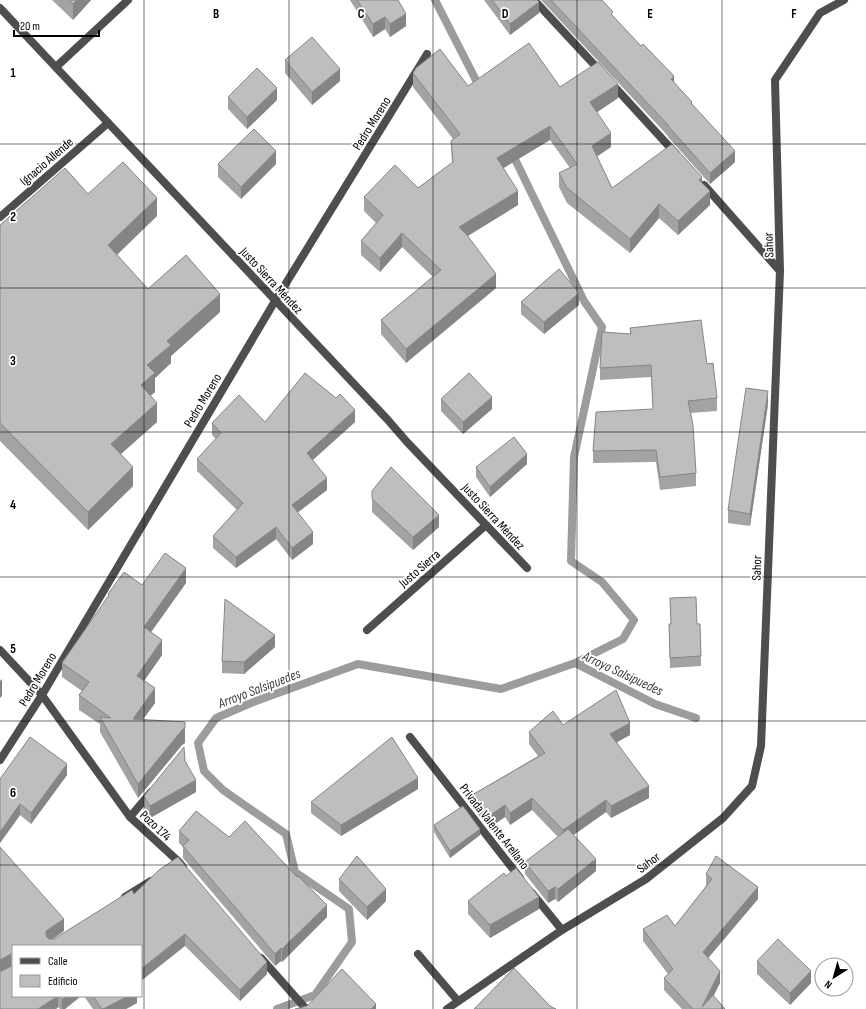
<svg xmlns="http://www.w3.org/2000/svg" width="866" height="1009" font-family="'Sofia Sans Condensed',sans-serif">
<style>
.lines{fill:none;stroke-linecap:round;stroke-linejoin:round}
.stream{stroke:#9c9c9c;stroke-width:8}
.service{stroke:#4e4e4e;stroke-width:8}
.minor{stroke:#4e4e4e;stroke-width:8}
.wall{fill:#a3a3a3}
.shaded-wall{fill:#858585}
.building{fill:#bebebe;stroke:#858585}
.grid{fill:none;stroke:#000;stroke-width:1;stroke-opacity:0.55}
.labels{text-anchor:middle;stroke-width:3.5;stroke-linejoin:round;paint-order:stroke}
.street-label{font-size:13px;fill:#000;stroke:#fff}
.water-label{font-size:14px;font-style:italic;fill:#3d3d3d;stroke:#fff}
.grid-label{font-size:13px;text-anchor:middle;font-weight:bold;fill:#000;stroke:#fff;stroke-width:3.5;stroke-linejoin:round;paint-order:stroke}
</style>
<rect width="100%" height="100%" fill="#fff"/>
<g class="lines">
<g class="stream">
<polyline points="435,0 481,90"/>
<polyline points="511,151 584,301 602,327 574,457 571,561 602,582 634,620 623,639 575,663"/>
<polyline points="277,1009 315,995 352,942 349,909 295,872 286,834 223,790 204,771 198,743 216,718 256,701 358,664 501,689 575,663 655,704 696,718"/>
</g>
<g class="service">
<polyline points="367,630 486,525"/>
<polyline points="410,737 520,878"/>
<polyline points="532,893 562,930"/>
<polyline points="125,897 151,881"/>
<polyline points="418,954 458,1001"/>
</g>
<g class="minor">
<polyline points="534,0 601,72"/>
<polyline points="0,8 387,419 407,442 527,568"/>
<polyline points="56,67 128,0"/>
<polyline points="611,83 676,154"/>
<polyline points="704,185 780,271"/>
<polyline points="0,217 108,123"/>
<polyline points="0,650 42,695 130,817 179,862 183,867"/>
<polyline points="0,760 42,695 275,301 427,54"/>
<polyline points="130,817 151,792"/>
<polyline points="261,958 306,1009"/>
<polyline points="447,1009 562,930 646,879 723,818 752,786 761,746 780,271 775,80 820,13 844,0"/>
</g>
</g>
<g class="wall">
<polygon points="52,0 91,0 73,20"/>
<polygon points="350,0 398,0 406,26 390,37 385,29 373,37"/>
<polygon points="484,0 537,0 539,13 510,35"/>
<polygon points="541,0 602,0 613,16 674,83 692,104 735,162 710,184 668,137 668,136"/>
<polygon points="285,60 340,81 312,105 285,73"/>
<polygon points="413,73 468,86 560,87 618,98 597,112 611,147 597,156 612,188 702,182 710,205 678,235 659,218 630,253 567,203 559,187 559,173 570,168 550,140 503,168 518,205 468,236 496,288 406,363 381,334 381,320 433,277 402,247 380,272 361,255 361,241 376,223 364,211 364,197 418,188 452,163 451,141 453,139 413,87"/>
<polygon points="228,97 277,100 247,129 228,109"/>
<polygon points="218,164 276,164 241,199 218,177"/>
<polygon points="88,194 157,216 117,255 148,289 220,312 171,356 171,363 155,378 155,392 150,396 157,422 120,454 133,486 88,530 0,441 0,225"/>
<polygon points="521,302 579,305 544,334 521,314"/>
<polygon points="630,328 707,364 717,398 717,411 691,413 696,473 696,486 660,490 656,462 593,463 593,451 653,409 651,377 600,380 600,368 630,334"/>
<polygon points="441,399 492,409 463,434 441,411"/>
<polygon points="768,404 750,526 728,523 728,510"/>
<polygon points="265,422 355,422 313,460 327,490 297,512 313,544 292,560 276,539 236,568 213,548 213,536 237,510 197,471 197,459 216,439 212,435 212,423"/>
<polygon points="527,464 490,497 476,477 476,467"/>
<polygon points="372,491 439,527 413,550 372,512"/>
<polygon points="186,583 151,632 162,655 144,681 155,703 143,719 185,743 182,745 138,798 100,732 100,724 79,710 79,695 82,691 62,677 62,663 108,598 108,594 142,585"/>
<polygon points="670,598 697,624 701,656 701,666 670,668 669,624 671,624"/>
<polygon points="275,647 244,674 222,673 222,661"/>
<polygon points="563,725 630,735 617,742 649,798 611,818 606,812 574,835 596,871 558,902 555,899 548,903 525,874 525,862 558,837 532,810 510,825 505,817 489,828 472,807 472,795 538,756 529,744 529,732"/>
<polygon points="185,761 196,792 150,818 144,808 144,796"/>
<polygon points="67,775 31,824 20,815 0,843 0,779"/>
<polygon points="418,789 341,836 311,813 311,802"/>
<polygon points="434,825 480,835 450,858 434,832"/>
<polygon points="179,831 327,917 282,962 281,961 275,966 183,858 183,847 179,843"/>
<polygon points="0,847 64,931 53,939 54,939 134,894 267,974 240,1001 185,946 13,946 13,996 81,996 65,1009 60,1009 58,1007 56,1009 0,1009"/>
<polygon points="706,874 758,899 708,958 720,983 713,996 725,1009 682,1009 664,990 664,978 668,974 643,941 643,929 675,926 706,886"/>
<polygon points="339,879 386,901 367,920 339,891"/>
<polygon points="468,901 539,909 490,938 468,914"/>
<polygon points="757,961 811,983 790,1005 757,974"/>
<polygon points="84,996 137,996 137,1003 126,1009 93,1009"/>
</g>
<g class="shaded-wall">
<polygon points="77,0 91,0 73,20 73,4"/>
<polygon points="539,2 539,13 510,35 510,24"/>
<polygon points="406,14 406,26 390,37 390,24"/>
<polygon points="385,17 385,29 373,37 373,24"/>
<polygon points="340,69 340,81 312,105 312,92"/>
<polygon points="674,76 674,87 671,79"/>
<polygon points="618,84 618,98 590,117 590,102"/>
<polygon points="277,88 277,100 247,129 247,117"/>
<polygon points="550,126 550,140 497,172 497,158"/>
<polygon points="611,133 611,147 592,160 592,146"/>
<polygon points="276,151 276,164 241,199 241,187"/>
<polygon points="735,151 735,162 710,184 710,173"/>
<polygon points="702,177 702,191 699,180"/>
<polygon points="518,191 518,205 459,241 459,227"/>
<polygon points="710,191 710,205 678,235 678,221"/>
<polygon points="157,198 157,216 108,263 108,245"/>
<polygon points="659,204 659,218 630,253 630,239"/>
<polygon points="402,233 402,247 380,272 380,258"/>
<polygon points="496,274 496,288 406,363 406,349"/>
<polygon points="579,293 579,305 544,334 544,322"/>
<polygon points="220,294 220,312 171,356 171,363 155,378 155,392 141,404 141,385 147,365 167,341"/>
<polygon points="768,391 768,404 750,526 750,514"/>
<polygon points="492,397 492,409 463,434 463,422"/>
<polygon points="157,403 157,422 111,463 111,444"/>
<polygon points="355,410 355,422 307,465 307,453"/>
<polygon points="527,454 527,464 490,497 490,487"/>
<polygon points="133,467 133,486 88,530 88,512"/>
<polygon points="327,478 327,490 292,517 292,505"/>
<polygon points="439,515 439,527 413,550 413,537"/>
<polygon points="276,527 276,539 236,568 236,557"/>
<polygon points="313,532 313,544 292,560 292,548"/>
<polygon points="186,568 186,583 144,642 144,627"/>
<polygon points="275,635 275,647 244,674 244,662"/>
<polygon points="162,640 162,655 137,691 137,676"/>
<polygon points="2,679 2,696 0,698 0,681"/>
<polygon points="155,688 155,703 133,733 133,719"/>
<polygon points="185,722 185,743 182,745 138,798 138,784 182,730"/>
<polygon points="630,723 630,735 610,746 610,734"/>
<polygon points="67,764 67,775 31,824 31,813"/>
<polygon points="418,778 418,789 341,836 341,825"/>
<polygon points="196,780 196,792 150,818 150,806"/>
<polygon points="649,786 649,798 611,818 611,806"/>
<polygon points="532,798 532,810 510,825 510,813"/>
<polygon points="606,800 606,812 563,842 563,830"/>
<polygon points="20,804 20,815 0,843 0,832"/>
<polygon points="505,805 505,817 489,828 489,816"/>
<polygon points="480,829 480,835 450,858 450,851"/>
<polygon points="596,859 596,871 558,902 558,889"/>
<polygon points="555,887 555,899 548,903 548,891"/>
<polygon points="758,887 758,899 703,964 703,952"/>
<polygon points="386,889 386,901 367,920 367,907"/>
<polygon points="539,897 539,909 490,938 490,925"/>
<polygon points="327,905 327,917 282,962 282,949"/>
<polygon points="64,919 64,931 46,943 46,931"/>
<polygon points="185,934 185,946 141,981 141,969"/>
<polygon points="281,948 281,961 275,966 275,954"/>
<polygon points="11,954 11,966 0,972 0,960"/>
<polygon points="267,962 267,974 240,1001 240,990"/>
<polygon points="720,971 720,983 707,1009 702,1007"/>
<polygon points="811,971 811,983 790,1005 790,993"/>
<polygon points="58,996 58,1007 56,1009 38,1009"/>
<polygon points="66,996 81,996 65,1009 62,1009 62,1000"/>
<polygon points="128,996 137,996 137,1003 126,1009 103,1009"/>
<polygon points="376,1004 376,1009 371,1009"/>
</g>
<g class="building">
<polygon points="69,0 77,0 73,4"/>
<polygon points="357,0 398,0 406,14 390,24 385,17 373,24"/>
<polygon points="492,0 537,0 539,2 510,24"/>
<polygon points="551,0 602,0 613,12 611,14 641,46 643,44 674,76 671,79 692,102 691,103 735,151 710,173 668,126 669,126"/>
<polygon points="312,37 340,69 312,92 285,60"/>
<polygon points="529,43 560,87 598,62 618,84 590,102 611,133 592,146 612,188 672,144 702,177 699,180 710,191 678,221 659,204 630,239 567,188 559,173 577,164 550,126 497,158 518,191 459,227 467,235 496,274 406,349 381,320 441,270 402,233 380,258 361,241 383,215 364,197 395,165 418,188 453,162 451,141 460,134 413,73 416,68 440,49 468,86"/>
<polygon points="257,68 277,88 247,117 228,97"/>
<polygon points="254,129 276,151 241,187 218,164"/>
<polygon points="123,162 157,198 108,245 148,289 186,255 220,294 167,341 171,345 147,365 155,373 141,385 157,403 111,444 133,467 88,512 0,423 0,225 65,168 88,194"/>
<polygon points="559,269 579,293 544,322 521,302"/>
<polygon points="701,320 707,364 713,363 717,398 688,401 693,425 696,473 660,477 656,450 593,451 596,412 653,409 651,365 600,368 602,332 631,334 630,328"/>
<polygon points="305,373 336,398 340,394 355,410 307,453 327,478 292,505 313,532 292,548 276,527 236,557 213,536 243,503 197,459 221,433 212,423 239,395 265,422"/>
<polygon points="469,373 492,397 463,422 441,399"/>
<polygon points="746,388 768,391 750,514 728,510"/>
<polygon points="514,437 527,454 490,487 476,467"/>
<polygon points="391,467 439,515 413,537 372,499 372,491"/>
<polygon points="165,553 186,568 144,627 162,640 137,676 155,688 133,719 185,722 185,728 182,730 138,784 100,717 111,718 79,695 89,682 62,663 109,595 108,594 124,572 142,585"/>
<polygon points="696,597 697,624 700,624 701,656 670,658 669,624 671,624 670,598"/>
<polygon points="225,599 275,635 244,662 222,661"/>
<polygon points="616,690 630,723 610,734 649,786 611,806 606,800 563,830 532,798 510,813 505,805 489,816 472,795 545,753 529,732 553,711 563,725"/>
<polygon points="30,737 67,764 31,813 20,804 0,832 0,779"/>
<polygon points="392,737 418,778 341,825 311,802"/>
<polygon points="184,747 185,761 196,780 150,806 144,796"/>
<polygon points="463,806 480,829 450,851 434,825"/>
<polygon points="196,811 229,837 245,821 297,877 298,876 327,905 282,949 281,948 275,954 183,846 189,840 179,831"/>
<polygon points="568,829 596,859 558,889 555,887 548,891 525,862"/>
<polygon points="0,847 64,919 46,931 46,935 47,937 49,939 54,939 132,890 134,894 159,870 178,857 267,962 240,990 185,934 141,969 141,946 13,946 13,954 11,954 0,960"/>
<polygon points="357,856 386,889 367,907 339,879"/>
<polygon points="716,856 758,887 703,952 720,971 702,1007 713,995 725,1009 693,1009 664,978 673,969 643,929 667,915 675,926 712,879 706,874"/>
<polygon points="516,868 539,897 490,925 468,901 504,873 506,876"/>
<polygon points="778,939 811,971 790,993 757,961"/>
<polygon points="13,965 13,996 58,996 38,1009 0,1009 0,971 2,971"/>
<polygon points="514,968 550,1006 556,1009 474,1009"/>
<polygon points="342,969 376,1004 371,1009 295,1009 307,1006"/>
<polygon points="59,996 66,996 62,1000"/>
<polygon points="93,996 128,996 103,1009 102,1009"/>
</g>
<path class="grid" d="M144 0V1009M289 0V1009M433 0V1009M577 0V1009M722 0V1009M0 144H866M0 288H866M0 432H866M0 577H866M0 721H866M0 865H866"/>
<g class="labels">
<g class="street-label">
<text transform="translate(371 123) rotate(-58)" y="5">Pedro Moreno</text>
<text transform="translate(46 161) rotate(-41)" y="5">Ignacio Allende</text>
<text transform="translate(768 245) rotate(-92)" y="5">Sahor</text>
<text transform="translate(272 280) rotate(47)" y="5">Justo Sierra Méndez</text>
<text transform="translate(202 400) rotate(-59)" y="5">Pedro Moreno</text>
<text transform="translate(494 516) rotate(47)" y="5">Justo Sierra Méndez</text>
<text transform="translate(419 568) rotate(-41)" y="5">Justo Sierra</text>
<text transform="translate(756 568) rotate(-88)" y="5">Sahor</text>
<text transform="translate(37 679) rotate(-59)" y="5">Pedro Moreno</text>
<text transform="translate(156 825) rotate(43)" y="5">Pozo 174</text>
<text transform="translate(495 826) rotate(52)" y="5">Privada Valente Arellano</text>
<text transform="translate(648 862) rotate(-37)" y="5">Sahor</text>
</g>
<g class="water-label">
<text transform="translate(623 673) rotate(25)" y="5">Arroyo Salsipuedes</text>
<text transform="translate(259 688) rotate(-21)" y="5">Arroyo Salsipuedes</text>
</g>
</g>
<g class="grid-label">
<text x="216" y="18">B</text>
<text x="361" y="18">C</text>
<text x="505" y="18">D</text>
<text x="650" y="18">E</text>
<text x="794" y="18">F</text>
<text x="13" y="77">1</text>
<text x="13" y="221">2</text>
<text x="13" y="365">3</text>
<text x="13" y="509">4</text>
<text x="13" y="653">5</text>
<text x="13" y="797">6</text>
</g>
<rect x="12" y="945" width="130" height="52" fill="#ffffff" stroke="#999999"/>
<rect x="20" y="958" width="20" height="6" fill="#4e4e4e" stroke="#999999"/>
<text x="48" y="965" font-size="12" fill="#000000">Calle</text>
<rect x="20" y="975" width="20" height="12" fill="#bebebe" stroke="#999999"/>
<text x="48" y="985" font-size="12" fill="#000000">Edificio</text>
<g transform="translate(834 977) rotate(217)"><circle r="19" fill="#ffffff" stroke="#999999"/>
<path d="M0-3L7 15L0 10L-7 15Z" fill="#000000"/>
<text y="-6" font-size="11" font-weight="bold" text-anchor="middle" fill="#000000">N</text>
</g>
<path d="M14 30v6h85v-6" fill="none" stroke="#000000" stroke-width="2"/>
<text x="20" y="30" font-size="12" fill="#000000" stroke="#ffffff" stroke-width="3" paint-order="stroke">20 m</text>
</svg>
